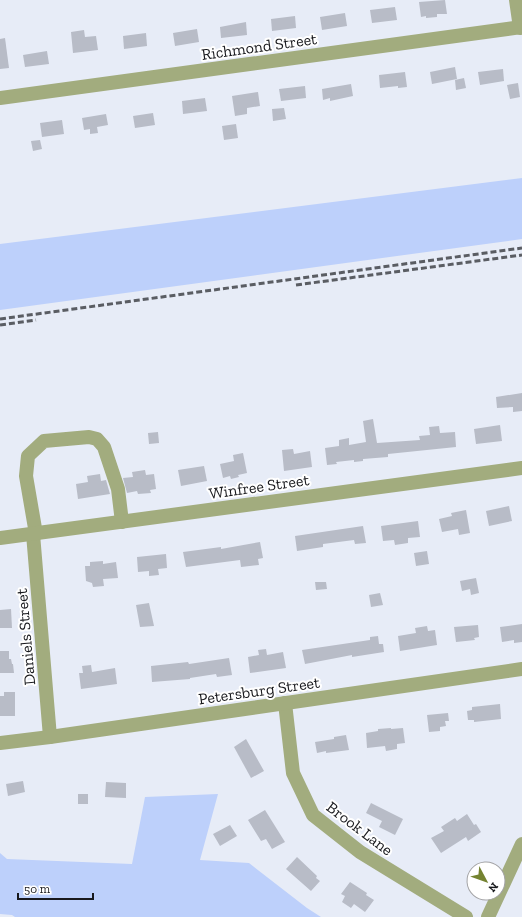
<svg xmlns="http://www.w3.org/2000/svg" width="522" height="917" font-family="'Zilla Slab',serif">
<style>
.green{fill:#bdd0fb}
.building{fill:#b8bcc7}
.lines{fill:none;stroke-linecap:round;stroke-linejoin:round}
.minor{stroke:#a2ac7e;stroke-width:14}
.rail{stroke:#5a5d63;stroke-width:3;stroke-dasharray:6 3;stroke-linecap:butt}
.labels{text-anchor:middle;stroke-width:4;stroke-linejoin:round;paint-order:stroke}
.street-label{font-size:16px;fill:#18191d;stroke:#fff}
</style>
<rect width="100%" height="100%" fill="#e7ecf7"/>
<g class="green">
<polygon points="522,178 522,239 0,310 0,244"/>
<polygon points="218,794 200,860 249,863 307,908 321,917 15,917 12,915 0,914 0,853 7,859 132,864 145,797"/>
</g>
<g class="building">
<polygon points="445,0 447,14 437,14 437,17 426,18 426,16 421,17 419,2"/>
<polygon points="395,7 397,20 372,23 370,10"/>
<polygon points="345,13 347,26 322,30 320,17"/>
<polygon points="295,16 296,28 272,31 271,19"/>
<polygon points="246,22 247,35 221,38 220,27"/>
<polygon points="197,29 199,42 175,46 173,33"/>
<polygon points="84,30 85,37 96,36 98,50 73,53 71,32"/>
<polygon points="146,33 147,46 124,49 123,36"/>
<polygon points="5,38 9,68 0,69 0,39"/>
<polygon points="47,51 49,64 25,67 23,55"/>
<polygon points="455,67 457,79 432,84 430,72"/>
<polygon points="503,69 504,81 480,85 478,72"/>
<polygon points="405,72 407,87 398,88 398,86 380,88 379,75"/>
<polygon points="464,78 466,88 456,90 455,80"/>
<polygon points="518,83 520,97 510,99 507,85"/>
<polygon points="351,84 353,96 330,101 330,98 323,100 322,89"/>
<polygon points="305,86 306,98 281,101 279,89"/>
<polygon points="258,92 260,106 247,108 247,114 235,116 232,96"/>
<polygon points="205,98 207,111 183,114 182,101"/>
<polygon points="284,108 286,119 273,121 272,109"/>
<polygon points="153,113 155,125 135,128 133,116"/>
<polygon points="106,114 108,125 97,127 98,133 90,134 90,129 84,130 82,118"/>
<polygon points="62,120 64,134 42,137 40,123"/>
<polygon points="236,124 238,138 224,140 222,126"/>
<polygon points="40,140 42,149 33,151 31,141"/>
<polygon points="522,393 522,411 513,412 513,407 497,408 496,397"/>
<polygon points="373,419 377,443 420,440 419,436 430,435 429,427 439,426 440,433 455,432 456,447 388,454 388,457 363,459 363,461 354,462 354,460 336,462 337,464 327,465 325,448 339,446 339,440 349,438 349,445 366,442 363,421"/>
<polygon points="500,425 502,441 476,444 474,429"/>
<polygon points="158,432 159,443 149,444 148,433"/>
<polygon points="293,449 294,454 310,451 312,467 284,471 282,450"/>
<polygon points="243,453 247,473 238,475 239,477 231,479 230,476 223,478 220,464 234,461 233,455"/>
<polygon points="204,466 207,481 181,486 178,470"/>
<polygon points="145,470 146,475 154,474 156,489 150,490 151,493 138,494 137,491 127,493 123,478 133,477 132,472"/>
<polygon points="100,474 101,481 106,480 110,494 78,499 76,484 88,482 87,476"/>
<polygon points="509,506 512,521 489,526 486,511"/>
<polygon points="466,510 470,533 459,535 458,529 442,532 439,519 452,516 451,513"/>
<polygon points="418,521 420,537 408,538 408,543 395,545 394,540 383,541 381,526"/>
<polygon points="363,526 366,543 355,544 354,540 323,544 323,547 297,551 295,536"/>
<polygon points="260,542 263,558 258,559 259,565 241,567 240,560 186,567 183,552 221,547 221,549"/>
<polygon points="427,551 429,564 416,566 414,553"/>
<polygon points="166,554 167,568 158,569 159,575 149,576 149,571 138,572 137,557"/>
<polygon points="103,561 103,564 116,562 118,578 103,579 104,586 93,587 92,583 86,581 85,566 90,566 90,562"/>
<polygon points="476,578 479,593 471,595 470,589 462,591 460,581"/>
<polygon points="315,582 326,582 327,589 316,590"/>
<polygon points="380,593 383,605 371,607 369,595"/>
<polygon points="149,603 154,626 140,627 136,605"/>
<polygon points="11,609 12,628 0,628 0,610"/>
<polygon points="522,624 522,642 514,643 514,640 502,642 500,627"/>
<polygon points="478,625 479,637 474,638 475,640 456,642 454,627"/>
<polygon points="427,626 428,631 435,630 437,645 400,651 398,636 416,633 415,628"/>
<polygon points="378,636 379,644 383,644 384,652 352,657 352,655 305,664 302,650 370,640 370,637"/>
<polygon points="266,649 267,655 283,652 286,668 250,673 248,657 259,655 258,650"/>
<polygon points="0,651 9,651 9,659 11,659 12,664 13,664 14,673 0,673"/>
<polygon points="229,658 232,675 217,677 216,674 190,678 190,679 152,682 151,666 188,662 189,664"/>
<polygon points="91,665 92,672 115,668 117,684 81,689 79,673 83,673 82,666"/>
<polygon points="4,692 15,692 15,716 0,716 0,696 4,696"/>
<polygon points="500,704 501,719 474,722 474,720 468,720 467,711 472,710 472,707"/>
<polygon points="448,713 449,721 445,721 446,726 440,727 440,731 429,732 427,715"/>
<polygon points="391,728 391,729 403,728 405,743 397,744 397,749 386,751 385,746 367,748 366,733 378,731 378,729"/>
<polygon points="346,735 349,750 326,753 326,751 317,753 315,742 334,739 334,737"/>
<polygon points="246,739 264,771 251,778 234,747"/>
<polygon points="23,781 25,792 8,796 6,784"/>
<polygon points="106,782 126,783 126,798 105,797"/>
<rect x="78" y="794" width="10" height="10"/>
<polygon points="371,803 403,819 395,835 379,827 382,821 366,813"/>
<polygon points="265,810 285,842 272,849 266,839 261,841 248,820"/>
<polygon points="467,814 474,825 476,824 481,832 468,841 466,837 441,853 431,838 444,831 441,827 455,818 457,821"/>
<polygon points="230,825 237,836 220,846 213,834"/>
<polygon points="297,857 317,876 316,878 320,881 311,891 286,869"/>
<polygon points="350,882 367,893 366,895 374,900 365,912 354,904 351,908 342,902 345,896 341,894"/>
</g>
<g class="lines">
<g class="minor">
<polyline points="516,0 520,28"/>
<polyline points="0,98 522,27"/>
<polyline points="33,534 50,737"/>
<polyline points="36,534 26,476 28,456 44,441 89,437 97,439 104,447 118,489 122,522"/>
<polyline points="0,538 522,468"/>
<polyline points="285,703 293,773 313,815 360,852 466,917"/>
<polyline points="0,743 50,737 522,669"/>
<polyline points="488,917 522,844"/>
</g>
<g class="rail">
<polyline points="296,285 522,255"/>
<polyline points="0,319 522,248"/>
<polyline points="0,325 36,320"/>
</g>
</g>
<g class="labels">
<g class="street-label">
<text transform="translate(259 46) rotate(-8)" y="6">Richmond Street</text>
<text transform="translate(259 486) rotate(-8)" y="6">Winfree Street</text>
<text transform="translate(25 637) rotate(-95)" y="6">Daniels Street</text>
<text transform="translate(259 690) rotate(-8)" y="6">Petersburg Street</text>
<text transform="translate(360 828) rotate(37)" y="6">Brook Lane</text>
</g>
</g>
<g transform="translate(486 881) rotate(131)"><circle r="19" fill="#ffffff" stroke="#a3a3a5"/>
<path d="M0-3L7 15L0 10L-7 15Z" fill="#748331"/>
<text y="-6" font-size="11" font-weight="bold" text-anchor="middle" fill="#18191d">N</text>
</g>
<path d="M18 893v6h75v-6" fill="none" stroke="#18191d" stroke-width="2"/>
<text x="24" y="893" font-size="12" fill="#18191d" stroke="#ffffff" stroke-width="3" paint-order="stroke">50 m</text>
</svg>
